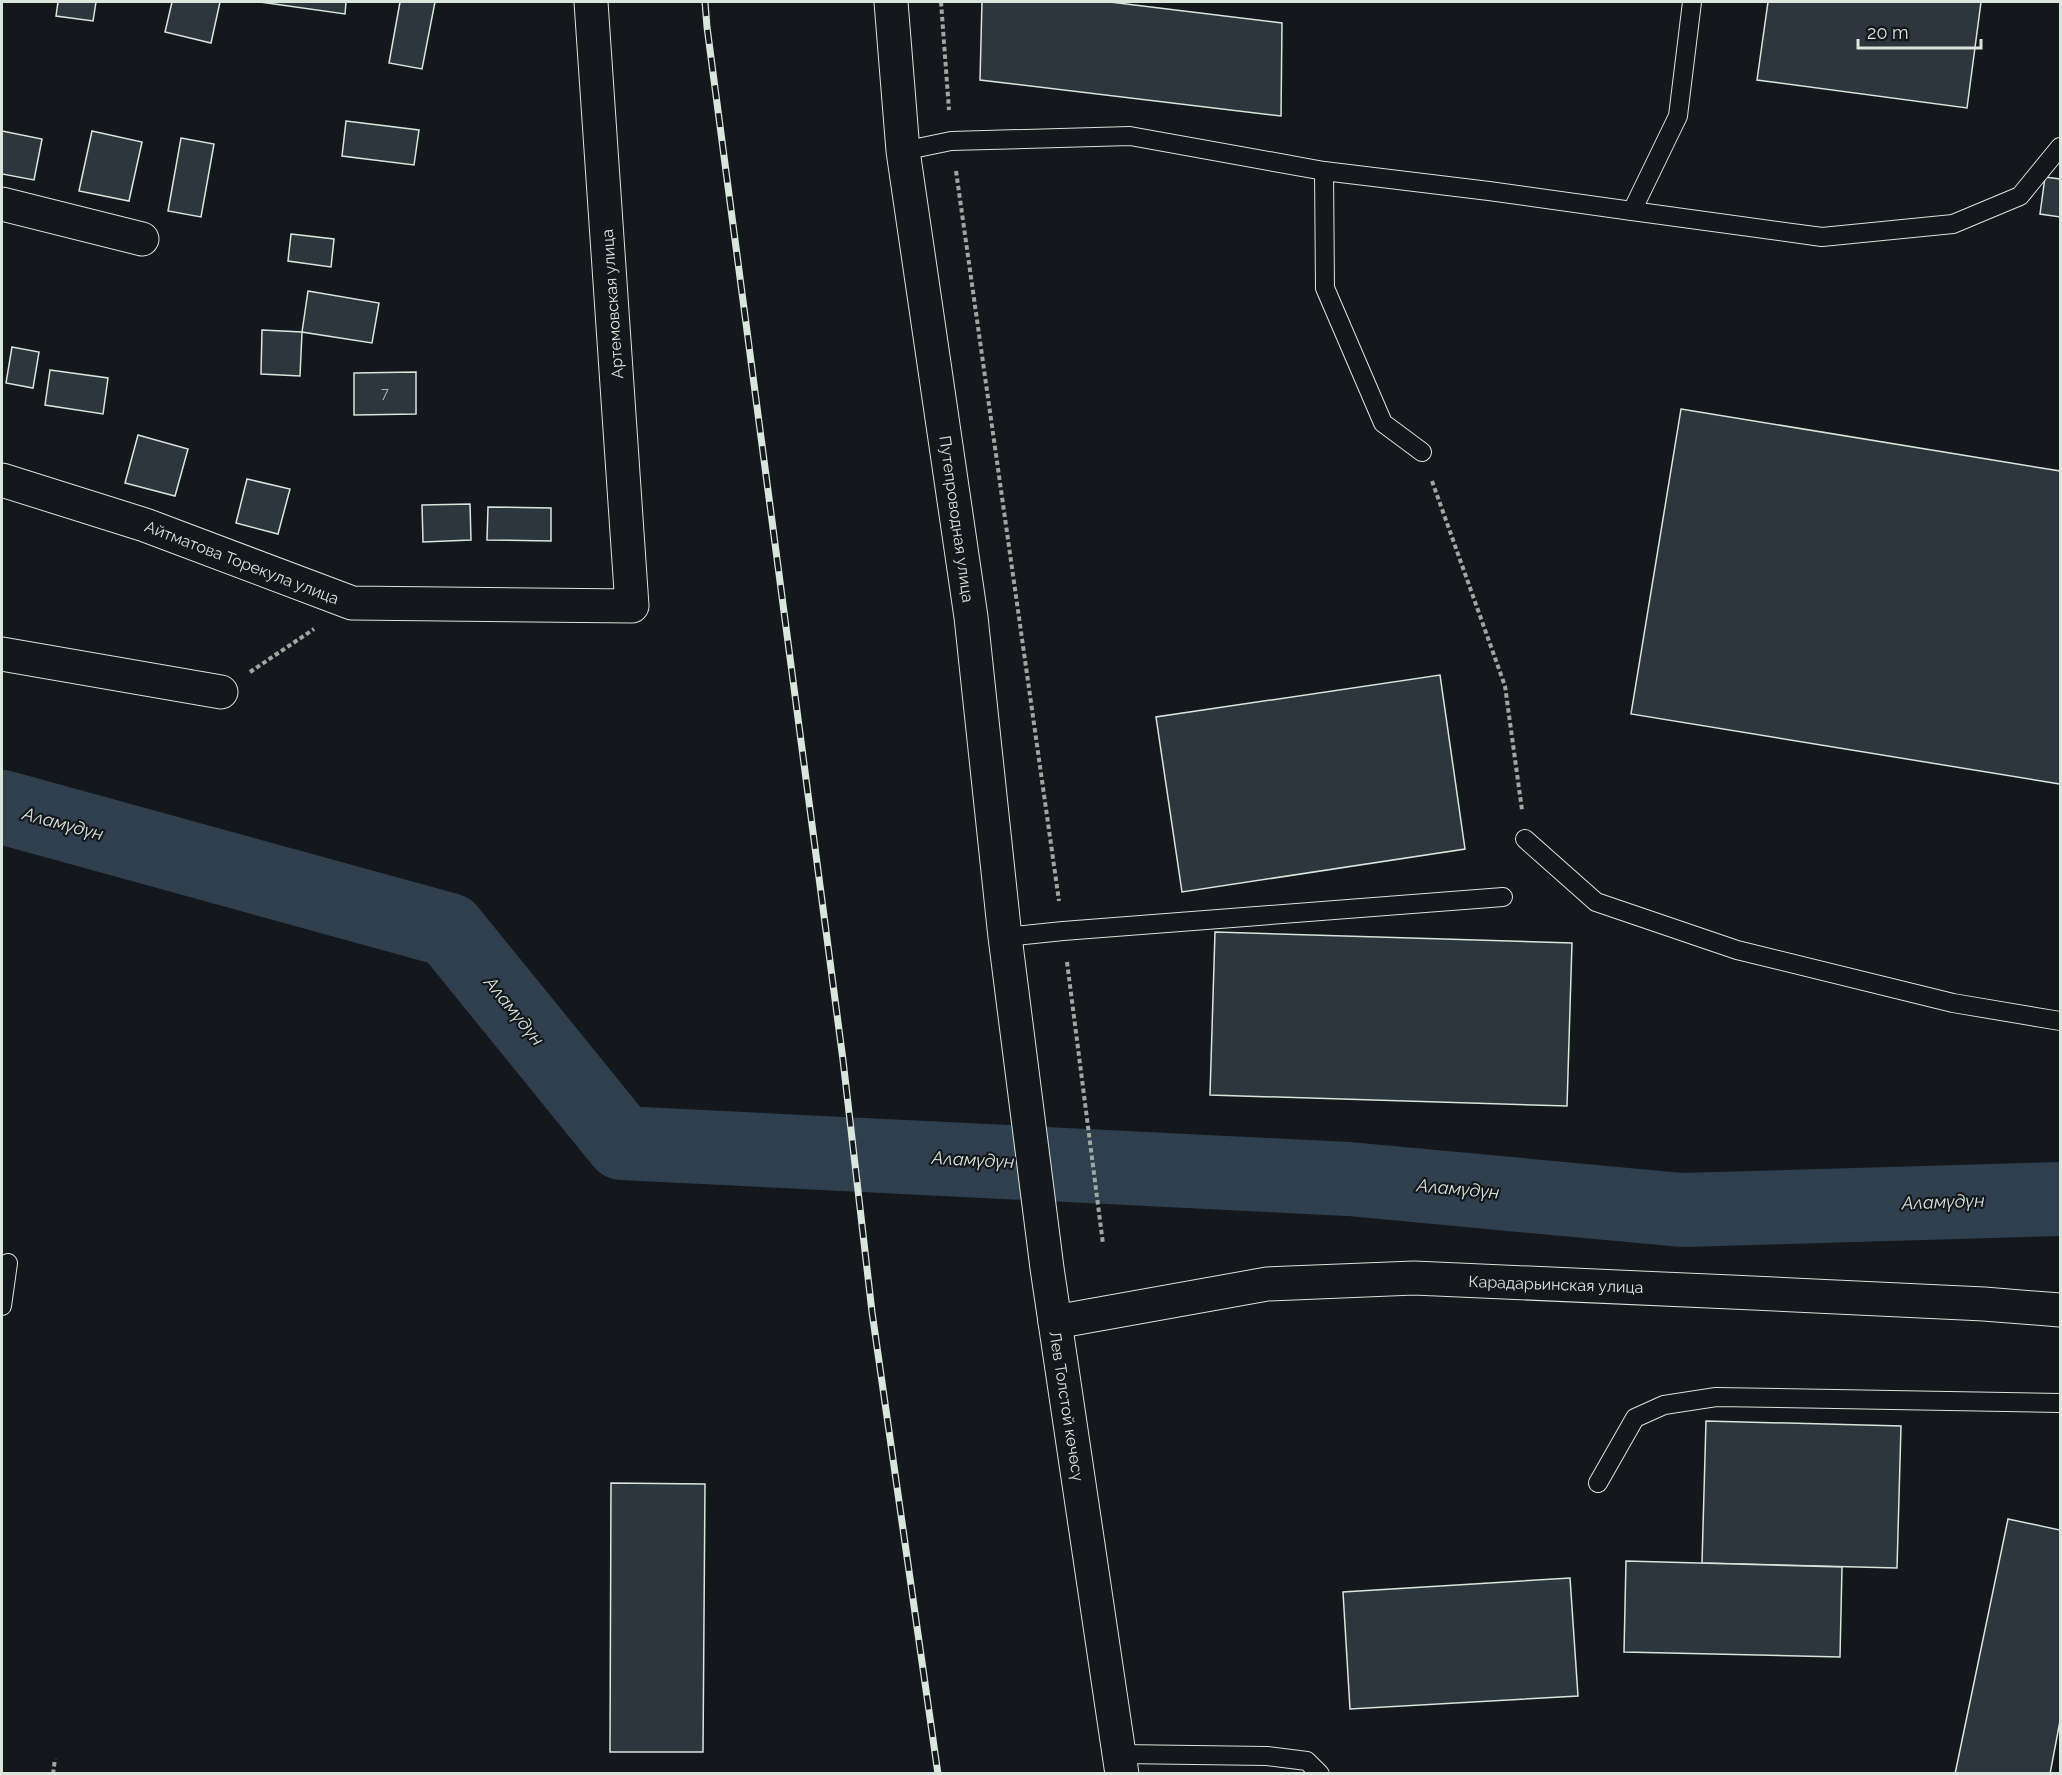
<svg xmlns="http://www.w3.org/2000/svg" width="2062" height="1775" font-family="Raleway,sans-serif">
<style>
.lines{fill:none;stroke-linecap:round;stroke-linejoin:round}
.river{stroke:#2f3f4d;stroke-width:74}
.building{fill:#2c363c;stroke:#d8e6dc;stroke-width:1.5}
.lane-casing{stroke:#d8e6dc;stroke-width:20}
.street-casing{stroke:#d8e6dc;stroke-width:35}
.secondary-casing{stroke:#d8e6dc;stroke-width:35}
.primary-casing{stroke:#d8e6dc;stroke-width:35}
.path{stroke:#9da8a2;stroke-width:4;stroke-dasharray:4.5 3;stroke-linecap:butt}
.lane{stroke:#14181c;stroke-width:18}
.street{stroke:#14181c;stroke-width:33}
.secondary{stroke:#14181c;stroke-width:33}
.primary{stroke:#14181c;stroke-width:33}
.rail-casing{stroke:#d8e6dc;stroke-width:7}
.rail{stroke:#14181c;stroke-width:4.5;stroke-dasharray:14;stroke-linecap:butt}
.labels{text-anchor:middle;stroke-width:4.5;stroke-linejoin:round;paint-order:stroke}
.number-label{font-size:14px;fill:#adbab4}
.street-label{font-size:16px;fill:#d8e6dc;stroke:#14181c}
.water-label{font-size:18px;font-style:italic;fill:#d8e6dc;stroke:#14181c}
</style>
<rect width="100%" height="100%" fill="#14181c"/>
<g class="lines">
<polyline class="river" points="2,807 449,930 622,1143 1349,1179 1682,1210 2060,1199"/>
</g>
<g class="building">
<polygon points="58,2 96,2 93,21 56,16"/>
<polygon points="172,2 220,2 211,43 165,32"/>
<polygon points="260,2 346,2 345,14"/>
<polygon points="400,2 435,2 422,69 389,63"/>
<polygon points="982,2 1110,2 1282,23 1281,116 980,80"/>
<polygon points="1768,2 1981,2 1967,108 1757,80"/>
<polygon points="346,121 419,130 414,165 342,156"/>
<polygon points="2,131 42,139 34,180 2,174"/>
<polygon points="92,131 142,142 129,201 79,191"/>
<polygon points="181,138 214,144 201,217 168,211"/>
<polygon points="2045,177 2060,179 2060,217 2040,214"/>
<polygon points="291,234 334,239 331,267 288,261"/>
<polygon points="308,291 379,303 372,343 302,332"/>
<polygon points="262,330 302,332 300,376 261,374"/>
<polygon points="12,347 39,352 33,388 6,383"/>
<polygon points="50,370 108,378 103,414 45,405"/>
<polygon points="416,372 416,414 354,415 354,373"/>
<polygon points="1681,409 2060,471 2060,784 1631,714"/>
<polygon points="138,435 188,449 175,496 125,483"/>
<polygon points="247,479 290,489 278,534 236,523"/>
<polygon points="470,504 471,540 423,542 422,505"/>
<polygon points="488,507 551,508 551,541 487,540"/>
<polygon points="1440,675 1465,849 1182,892 1156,717"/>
<polygon points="1215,932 1572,943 1567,1106 1210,1095"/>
<polygon points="1706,1421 1901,1426 1897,1568 1702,1563"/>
<polygon points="611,1483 705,1484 703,1752 610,1752"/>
<polygon points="2008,1519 2060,1530 2060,1721 2050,1774 1955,1774"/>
<polygon points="1626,1561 1842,1567 1840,1657 1624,1652"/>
<polygon points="1570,1578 1578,1696 1350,1709 1343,1592"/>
</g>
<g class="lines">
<defs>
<g id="lane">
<polyline points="903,151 951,141 1130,136 1324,171 1489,191 1632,211 1678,116 1692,2"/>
<polyline points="1324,171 1325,288 1383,423 1422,452"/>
<polyline points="1632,211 1822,237 1953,224 2020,196 2060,147"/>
<polyline points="1525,839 1596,902 1737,950 1953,1003 2060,1021"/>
<polyline points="1005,937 1063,931 1503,897"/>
<polyline points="2,1306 8,1263"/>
<polyline points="1598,1483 1635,1418 1664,1405 1716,1397 2060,1403"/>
<polyline points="1120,1754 1267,1756 1307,1761 1320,1774"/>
</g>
<g id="street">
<polyline points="2,204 142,239"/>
<polyline points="2,480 145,525 352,603 632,606 591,2"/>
<polyline points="2,654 221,692"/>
</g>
<polyline id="secondary" points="1055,1322 1267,1284 1414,1278 1731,1292 1984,1304 2060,1310"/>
<polyline id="primary" points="891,2 903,151 971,617 1005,937 1047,1268 1122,1774"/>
</defs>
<use href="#lane" class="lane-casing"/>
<use href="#street" class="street-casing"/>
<use href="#secondary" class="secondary-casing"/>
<use href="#primary" class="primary-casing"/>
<g class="path">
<polyline points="941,2 949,110"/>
<polyline points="956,171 1059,901"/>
<polyline points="1432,481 1505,686 1522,810"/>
<polyline points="250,672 314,629"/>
<polyline points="1067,962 1103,1244"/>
<polyline points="53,1774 55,1759"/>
</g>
<use href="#lane" class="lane"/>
<use href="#street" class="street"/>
<use href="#secondary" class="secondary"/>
<use href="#primary" class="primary"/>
<defs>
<polyline id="rail" points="705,2 707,27 843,1060 872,1312 938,1774"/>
</defs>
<use href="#rail" class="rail-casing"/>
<use href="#rail" class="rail"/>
</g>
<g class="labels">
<g class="number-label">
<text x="385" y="398">7</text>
</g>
<g class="street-label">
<text transform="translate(612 304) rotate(-94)" y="6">Артемовская улица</text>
<text transform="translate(957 519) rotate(82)" y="6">Путепроводная улица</text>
<text transform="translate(242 562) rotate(21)" y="6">Айтматова Торекула улица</text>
<text transform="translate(1556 1284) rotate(2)" y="6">Карадарьинская улица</text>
<text transform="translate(1067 1406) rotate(81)" y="6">Лев Толстой көчөсү</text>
</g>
<g class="water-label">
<text transform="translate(63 824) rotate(15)" y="6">Аламүдүн</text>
<text transform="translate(514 1011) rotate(51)" y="6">Аламүдүн</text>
<text transform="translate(973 1160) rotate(3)" y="6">Аламүдүн</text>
<text transform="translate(1458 1189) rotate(5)" y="6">Аламүдүн</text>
<text transform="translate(1943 1202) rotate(-2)" y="6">Аламүдүн</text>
</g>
</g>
<rect width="2062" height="1775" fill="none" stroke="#d8e6dc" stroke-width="6"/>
<path d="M1858 39v9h123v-9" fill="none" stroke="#d8e6dc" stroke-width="3"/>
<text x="1867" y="39" font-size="18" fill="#d8e6dc" stroke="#14181c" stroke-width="4.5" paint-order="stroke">20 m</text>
</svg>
